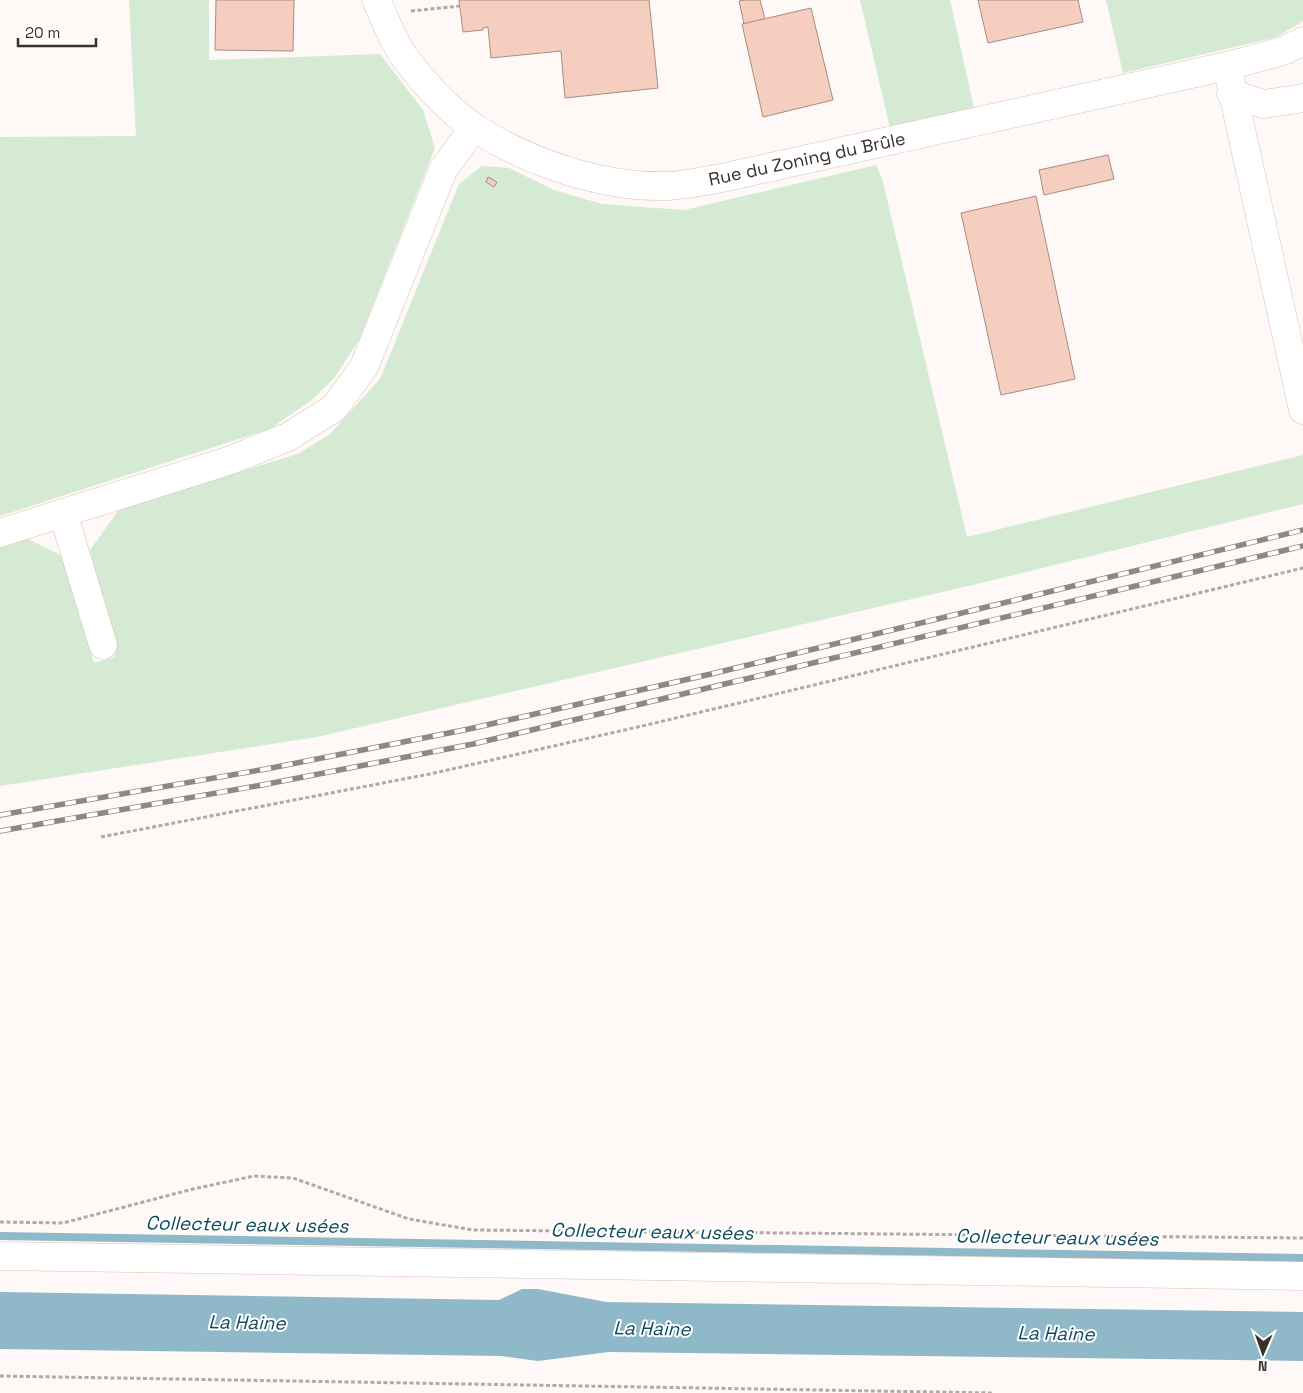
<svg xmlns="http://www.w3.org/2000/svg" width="1303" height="1393" font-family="'Space Grotesk',sans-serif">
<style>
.green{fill:#d5ead2}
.water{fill:#8fb9c8}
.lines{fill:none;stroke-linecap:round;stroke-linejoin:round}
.stream{stroke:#8fb9c8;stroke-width:8}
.building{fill:#f5cebf;stroke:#a48d83}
.minor-casing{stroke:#dac1b7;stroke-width:29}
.path{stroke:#b0a9a7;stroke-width:3;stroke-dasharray:4 2.5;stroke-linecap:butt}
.minor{stroke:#fff;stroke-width:28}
.rail-casing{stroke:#8f8784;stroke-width:5.5}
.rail{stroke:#fff;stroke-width:4;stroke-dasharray:11;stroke-linecap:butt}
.labels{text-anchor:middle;stroke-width:4;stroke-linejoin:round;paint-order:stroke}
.street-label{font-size:18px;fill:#3a302c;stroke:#fff}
.water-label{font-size:19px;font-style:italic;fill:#114b5c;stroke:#fff}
</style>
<rect width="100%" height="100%" fill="#fef9f7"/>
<g class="green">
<polygon points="129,0 209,0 209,60 380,54 423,110 435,148 359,340 335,377 313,399 270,429 0,516 0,137 136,136"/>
<polygon points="860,0 950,0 974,108 890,128"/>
<polygon points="1106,0 1303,0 1303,21 1277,37 1123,73"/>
<polygon points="876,165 882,178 967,537 1303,455 1303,504 977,584 317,737 0,786 0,544 24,537 62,556 94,663 115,657 90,550 120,508 298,454 330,434 380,379 459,184 482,166 509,168 554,190 602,204 684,210"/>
</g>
<polygon class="water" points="522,1289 538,1289 606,1302 1303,1312 1303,1361 609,1352 538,1361 501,1356 0,1349 0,1292 499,1300"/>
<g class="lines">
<polyline class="stream" points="0,1236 1303,1258"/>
</g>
<g class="building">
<polygon points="216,0 294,0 293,51 215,50"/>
<polygon points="459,0 649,0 658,88 565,98 561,51 491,58 488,27 483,28 483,30 463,32"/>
<polygon points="745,0 760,0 765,19 744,24 739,1"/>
<polygon points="978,0 1078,0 1083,22 988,43"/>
<polygon points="811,8 833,100 763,117 742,24"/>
<polygon points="1108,155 1114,179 1044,195 1039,170"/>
<polygon points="488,177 497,182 494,187 486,182"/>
<polygon points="1036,196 1075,379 1001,395 961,213"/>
</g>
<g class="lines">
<defs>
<g id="minor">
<path d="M376 0C385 19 393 41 405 58 424 83 448 110 475 128 529 163 603 188 669 186 687 185 704 181 722 178L1227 66 1283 51 1303 41"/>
<polyline points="1227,66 1303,410"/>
<polyline points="1231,94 1264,104 1303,98"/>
<polyline points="63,513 103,645"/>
<polyline points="0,533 228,461 288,437 334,408 364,367 443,170 474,127"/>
<polyline points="0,1256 1303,1276"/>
</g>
</defs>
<use href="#minor" class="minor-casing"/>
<g class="path">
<polyline points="411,11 460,6"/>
<polyline points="101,837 430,774 651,724 1303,568"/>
<polyline points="0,1222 63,1223 193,1189 254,1176 293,1178 409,1219 473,1230 1303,1238"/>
<polyline points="0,1376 993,1393"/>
</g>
<use href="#minor" class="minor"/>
<defs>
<g id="rail">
<polyline points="0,815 266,769 469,729 711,674 1303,530"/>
<polyline points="0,831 262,785 473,744 1303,546"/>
</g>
</defs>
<use href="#rail" class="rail-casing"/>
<use href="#rail" class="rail"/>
</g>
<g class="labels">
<g class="street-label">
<text transform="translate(807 159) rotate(-12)" y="6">Rue du Zoning du Brûle</text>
</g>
<g class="water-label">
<text transform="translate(247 1224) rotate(1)" y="7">Collecteur eaux usées</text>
<text transform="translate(652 1231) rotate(1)" y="7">Collecteur eaux usées</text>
<text transform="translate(1057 1237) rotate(1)" y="7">Collecteur eaux usées</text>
<text transform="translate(247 1322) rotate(1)" y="7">La Haine</text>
<text transform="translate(652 1328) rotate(1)" y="7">La Haine</text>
<text transform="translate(1056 1333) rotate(1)" y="7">La Haine</text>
</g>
</g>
<g transform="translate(1263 1353) rotate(182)" stroke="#ffffff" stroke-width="4" paint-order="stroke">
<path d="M0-4L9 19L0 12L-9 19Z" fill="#3a302c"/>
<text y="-8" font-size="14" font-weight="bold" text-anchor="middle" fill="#3a302c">N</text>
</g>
<path d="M18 38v8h78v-8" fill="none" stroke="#3a302c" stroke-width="2.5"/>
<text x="25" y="38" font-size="15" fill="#3a302c" stroke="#ffffff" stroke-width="4" paint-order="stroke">20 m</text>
</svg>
